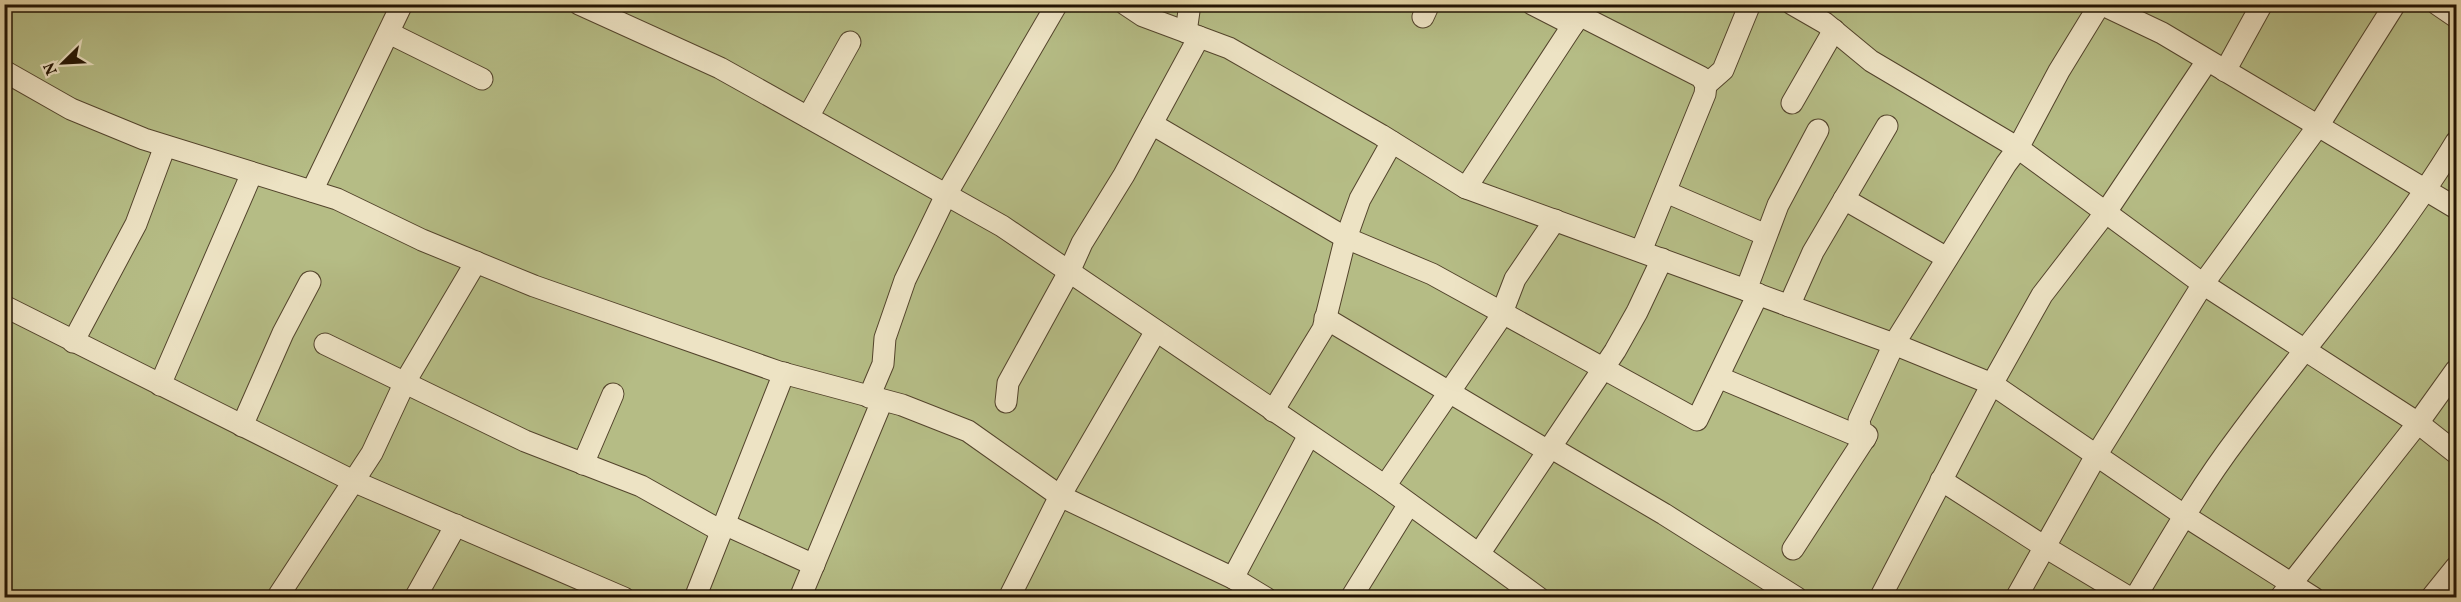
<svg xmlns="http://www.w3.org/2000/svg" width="2461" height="602" font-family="Vollkorn,serif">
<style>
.green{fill:#b5bc85;stroke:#6c6844;stroke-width:1.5}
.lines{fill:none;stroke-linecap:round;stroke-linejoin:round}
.minor-casing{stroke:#53442c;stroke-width:23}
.minor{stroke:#ede3c4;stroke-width:21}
</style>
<rect width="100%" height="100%" fill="#e3d4a5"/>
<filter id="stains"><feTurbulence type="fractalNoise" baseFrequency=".00333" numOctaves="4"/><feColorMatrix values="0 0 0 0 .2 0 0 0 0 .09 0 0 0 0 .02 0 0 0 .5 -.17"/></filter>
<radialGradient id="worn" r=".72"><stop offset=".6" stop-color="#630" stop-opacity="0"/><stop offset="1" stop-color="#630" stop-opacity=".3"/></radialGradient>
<rect class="green" x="5" y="5" width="2451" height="592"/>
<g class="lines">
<defs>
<g id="minor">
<polyline points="579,4 720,68 1002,226 1385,486 1539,598"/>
<polyline points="1125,4 1143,16 1229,48 1381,135 1466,188 1894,344 1992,384 2185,516 2314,598"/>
<polyline points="1532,4 1573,25"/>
<polyline points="1792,4 1825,23 1871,61 2018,148 2203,284 2418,423 2456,453"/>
<polyline points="2101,4 2162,33 2456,208"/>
<polyline points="2437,4 2456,17"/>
<polyline points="1579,15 1701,77 1706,85 1705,94 1641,251"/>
<polyline points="1423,17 1429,4"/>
<polyline points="1186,32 1190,4"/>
<polyline points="389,33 482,79"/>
<polyline points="4,71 71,109 144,139 337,199 422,240 534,286 779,372 902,405 968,431 1060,496 1233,578 1266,598"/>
<polyline points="2225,71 2262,4"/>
<polyline points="1706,85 1723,70 1750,4"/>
<polyline points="1792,103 1834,30"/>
<polyline points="808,117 850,42"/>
<polyline points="1152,124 1346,238 1432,274 1697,420 1758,294"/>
<polyline points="1466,188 1586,5"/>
<polyline points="312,191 402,4"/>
<polyline points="1666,192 1766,235"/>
<polyline points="1844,199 1947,258"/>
<polyline points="1746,290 1778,205 1818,130"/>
<polyline points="4,306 353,481 624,598"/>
<polyline points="1789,306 1813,252 1887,126"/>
<polyline points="1325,318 1548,451"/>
<polyline points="73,342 136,224 165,146"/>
<polyline points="325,344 525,441 641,486 721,531"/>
<polyline points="1718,377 1865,439"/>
<polyline points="160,385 252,173"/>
<polyline points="869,397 883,364 885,338 905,280 947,193 1057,4"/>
<polyline points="1006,402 1008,383 1069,272 1082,243 1124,175 1199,37"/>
<polyline points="1273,411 1323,329 1344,244 1360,199 1392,142"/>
<polyline points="242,426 283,333 310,282"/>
<polyline points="1550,447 1664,514 1797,598"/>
<polyline points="583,464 613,394"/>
<polyline points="1941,480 2045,547 2130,598"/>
<polyline points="1385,486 1500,318 1515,279 1555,220"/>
<polyline points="724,524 814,565"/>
<polyline points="1793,549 1867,435 1861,432 1859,420 1894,344 2006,164 2018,148 2059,71 2100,4"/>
<polyline points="1479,554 1615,351 1637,312 1662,259"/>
<polyline points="1233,578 1309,435"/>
<polyline points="277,598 372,453 405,382 476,262"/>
<polyline points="415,598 456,525"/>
<polyline points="695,598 784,373"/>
<polyline points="800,598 882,401"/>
<polyline points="1009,598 1060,496 1156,331"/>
<polyline points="1351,598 1409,504"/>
<polyline points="1880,598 1992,384 2042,295 2106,212 2207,61"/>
<polyline points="2016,598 2097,454 2203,284 2318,126 2395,4"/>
<path d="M2135 598C2168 543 2200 487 2238 437 2311 338 2393 246 2456 142"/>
<polyline points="2280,598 2418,423 2456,370"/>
<polyline points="2431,598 2456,567"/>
</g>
</defs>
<use href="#minor" class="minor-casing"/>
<use href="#minor" class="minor"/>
</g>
<rect width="2461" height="602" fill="none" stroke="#e3d4a5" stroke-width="24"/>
<rect x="6" y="6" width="2449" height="590" fill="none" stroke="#231403" stroke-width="3"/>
<rect x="12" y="12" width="2437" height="578" fill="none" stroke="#231403" stroke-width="1.5"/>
<g transform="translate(63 63) rotate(246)" stroke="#ede3c4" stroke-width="4.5" paint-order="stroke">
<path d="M0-4.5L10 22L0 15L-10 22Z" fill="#231403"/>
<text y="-9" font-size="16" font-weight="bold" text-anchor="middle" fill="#231403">N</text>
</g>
<rect width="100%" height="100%" filter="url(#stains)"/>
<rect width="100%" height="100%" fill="url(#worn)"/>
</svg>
